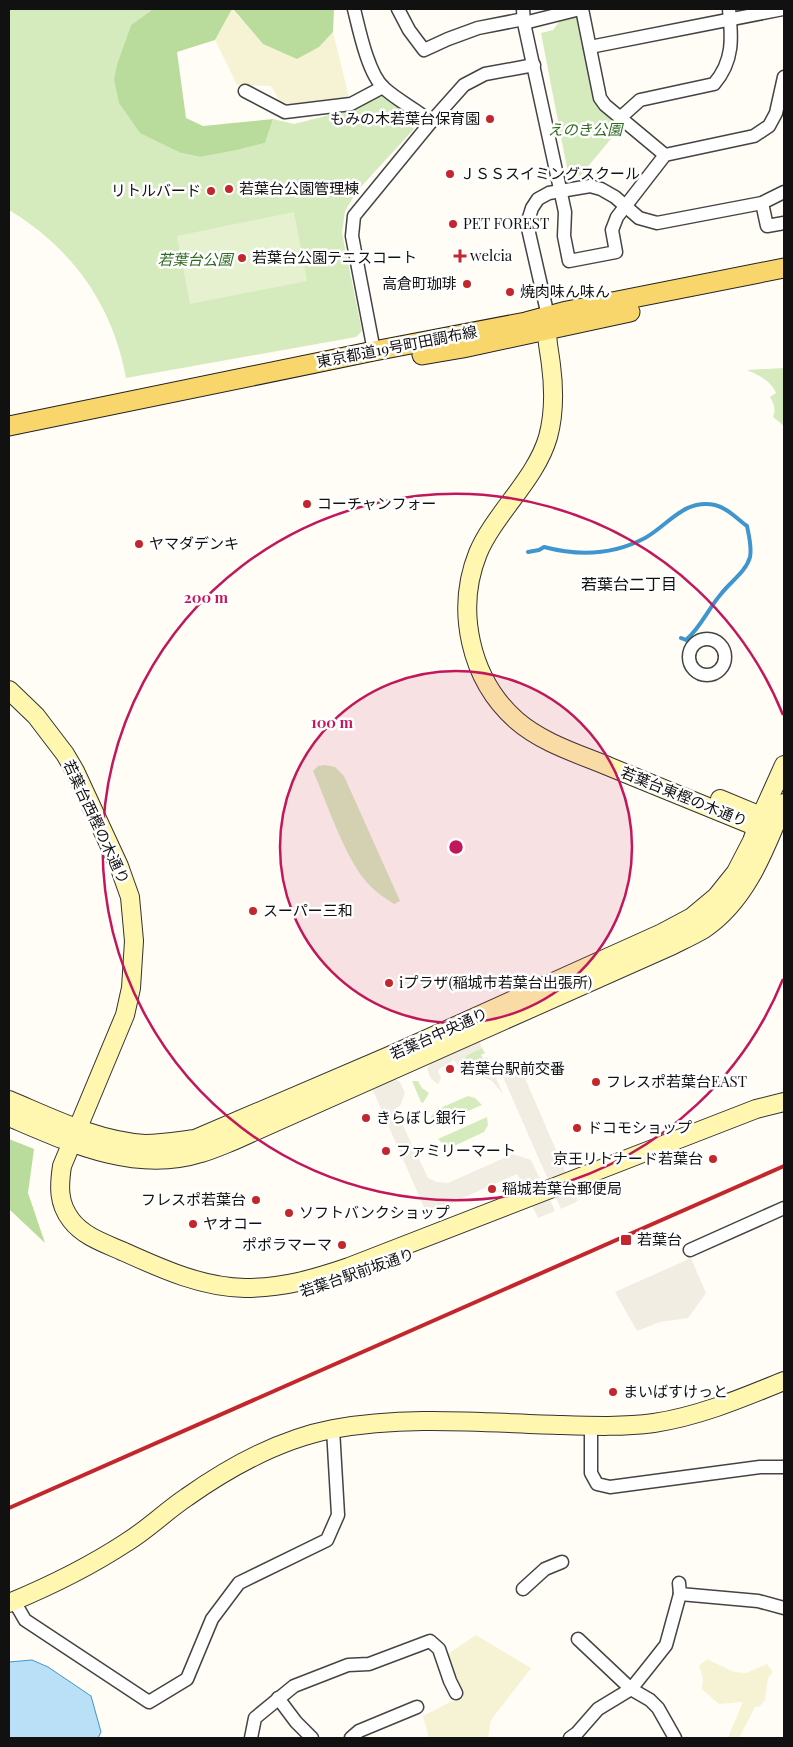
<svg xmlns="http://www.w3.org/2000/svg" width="793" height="1747" font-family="'Playfair Display','Noto Sans JP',serif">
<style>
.farmland{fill:#f6f3d4}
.green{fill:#d5ebbd}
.forest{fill:#b9dc9c}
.pitch{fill:#e6f2cf}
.plaza{fill:#f1ede2}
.water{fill:#b9e0f7;stroke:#3f96cf}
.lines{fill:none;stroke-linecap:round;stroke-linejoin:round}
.stream{stroke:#3f96cf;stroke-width:4}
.street-casing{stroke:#444;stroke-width:15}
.secondary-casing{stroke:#333;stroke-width:20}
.primary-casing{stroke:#222;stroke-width:21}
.street{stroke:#fff;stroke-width:12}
.secondary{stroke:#fff6b0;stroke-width:18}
.primary{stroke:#f9d66b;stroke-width:19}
.rail{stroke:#c4262e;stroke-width:4}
.ring{fill:none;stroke:#c2185b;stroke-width:2.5}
.poi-dot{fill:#c4262e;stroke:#fff;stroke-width:2}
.labels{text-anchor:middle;stroke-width:5;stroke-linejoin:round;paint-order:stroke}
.poi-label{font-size:15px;fill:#111;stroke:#fff;text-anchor:start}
.park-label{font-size:15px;font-style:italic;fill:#2f6b1f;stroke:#fff}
.street-label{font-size:15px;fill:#111;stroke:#fff}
.neighbourhood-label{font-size:16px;fill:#111;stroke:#fff}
.centre{fill:#c2185b;stroke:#fff;stroke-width:2.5}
.ring-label{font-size:15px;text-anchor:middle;font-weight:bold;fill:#c2185b;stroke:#fff;stroke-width:5;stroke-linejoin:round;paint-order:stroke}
</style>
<rect width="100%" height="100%" fill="#fffdf5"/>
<g class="farmland">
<polygon points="232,9 263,44 319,47 333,32 349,97 287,104 279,100 271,86 237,85 215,40"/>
<polygon points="476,1635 531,1668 491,1720 488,1738 429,1738 423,1716 452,1701 459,1685 448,1654"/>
<polygon points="707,1659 734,1672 746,1673 767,1664 773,1672 768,1678 765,1700 760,1706 755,1707 739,1738 729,1738 729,1735 743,1702 719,1704 702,1689 703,1678 699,1666"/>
</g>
<g class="green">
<path d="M9 9H153L131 25 117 64 114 79 163 143 181 153 199 157 237 150 265 143 273 119 294 124 326 116 367 103 382 94 412 114 414 129 358 190 345 211 342 233 362 331 356 337 126 378C113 305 72 248 9 210Z"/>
<polygon points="572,16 577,17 594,100 601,111 620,128 580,176 567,168 541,33 553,30 562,18"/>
<path d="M784 368V426L773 417C776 409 774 404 770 397L776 393C771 381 759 375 747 370Z"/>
<path d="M325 765 335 767 344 776 400 901 394 904C383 897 372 889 364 879 342 850 328 805 313 771L318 766Z"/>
<polygon points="482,1048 485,1053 481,1055 483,1059 470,1063 466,1062 465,1058 467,1055"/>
<polygon points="412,1081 418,1081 422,1088 429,1093 423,1103 421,1102"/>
<polygon points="468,1096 475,1098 482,1105 433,1126 431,1117 436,1110"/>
<polygon points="487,1117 488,1125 484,1132 452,1147 444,1145 438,1139"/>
</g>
<g class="forest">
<polygon points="153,9 232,9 215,40 177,52 186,118 203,126 273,119 265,143 237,150 200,157 181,153 140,133 119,103 114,79 117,64 131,25"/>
<polygon points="233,9 334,9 333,32 319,47 297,59 263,44"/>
<polygon points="9,1139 34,1149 28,1193 45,1243 9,1209"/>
</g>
<polygon class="pitch" points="294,212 307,281 190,304 177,236"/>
<g class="plaza">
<polygon points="478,1038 482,1048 467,1055 465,1058 467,1062 470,1063 487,1057 503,1094 492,1081 472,1071 461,1070 454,1060 439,1069 438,1072 441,1078 438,1084 431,1079 427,1069 433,1059"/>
<polygon points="521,1069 578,1201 561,1209 503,1077"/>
<polygon points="393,1078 400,1082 405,1093 400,1106 395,1109 428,1178 437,1182 448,1183 513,1154 531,1160 555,1211 538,1218 517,1174 427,1214 371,1086"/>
<polygon points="691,1258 706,1293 688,1318 660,1322 637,1331 615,1292"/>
</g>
<polygon class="water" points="32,1660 48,1667 91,1696 101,1732 98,1738 9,1738 9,1662"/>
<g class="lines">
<path class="stream" d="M528 552 539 550 544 547C578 556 613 555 645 538 668 525 685 498 715 505 728 508 737 519 747 526 749 536 752 547 750 557 746 572 730 582 721 594 708 609 701 627 686 640L681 638"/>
<defs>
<g id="street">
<path d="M354 9C359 29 368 74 384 88 398 101 416 109 431 122"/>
<polyline points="398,9 409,30 424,50 448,39 478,28 524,19"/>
<polyline points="523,9 524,23 565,212 564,236 569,261 616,252 612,230 617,217 665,155 754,136 769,126 776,113 784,77"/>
<polyline points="582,9 600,98 605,105 665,155"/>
<polyline points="524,23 580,9"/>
<polyline points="590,47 783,9"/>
<polyline points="245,91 285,112 351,104 383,87"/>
<path d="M620 118 640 100 714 84C734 61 732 37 729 9"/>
<polyline points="762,203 767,226 784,223"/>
<polyline points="548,316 527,224 532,208 538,199 549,193 590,186 601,189 615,197 639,218 657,223 762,203 784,192"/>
<polyline points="374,351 352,236 354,216 431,122 464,85 485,74 534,65"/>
<circle cx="707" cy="657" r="18"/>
<polyline points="690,1250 784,1208"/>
<polyline points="591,1426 591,1473 597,1484 610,1487 760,1467 784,1467"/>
<polyline points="679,1583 680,1594 758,1601 784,1608"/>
<polyline points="523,1589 545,1569 562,1562"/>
<polyline points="14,1601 25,1620 149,1702 187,1679 212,1619 239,1583 327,1540 338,1515 333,1429"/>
<polyline points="578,1639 631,1689 650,1700 658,1708 675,1738"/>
<polyline points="278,1698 296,1722 312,1738"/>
<polyline points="251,1738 255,1718 294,1686 348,1665 369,1664 430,1641 439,1649 450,1681 456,1693"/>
<polyline points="351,1738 359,1731 417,1707"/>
<polyline points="570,1738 577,1733 598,1709 631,1689 651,1664 666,1645 680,1594"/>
</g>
<g id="secondary">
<path d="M547 317C545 334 549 348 551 365 554 388 554 415 548 437 536 479 495 513 478 553 455 610 470 679 516 720 542 743 579 754 610 767 659 787 708 807 757 827H767"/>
<path d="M9 690 36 716 65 754 75 771 119 866 130 897 134 941 131 988 125 1015 62 1166C59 1186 58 1203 71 1220 83 1236 104 1243 122 1251 162 1269 201 1287 245 1288 283 1288 314 1279 349 1267L756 1109 784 1102"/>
<polyline points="720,799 761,816 770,824"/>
<path d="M9 1100C52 1118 97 1141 145 1144 162 1144 179 1141 195 1139L389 1056 662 933 692 917 716 897 736 872 752 841 761 816 784 765"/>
<path d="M9 1117C68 1142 135 1174 201 1153 212 1150 223 1145 233 1141L673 945C683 940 694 935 704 929 747 900 765 849 784 803"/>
<path d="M9 1603C50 1586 89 1567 127 1542 148 1529 166 1511 187 1497 231 1466 280 1439 333 1429 408 1415 487 1423 562 1425 593 1426 624 1427 654 1423 700 1416 742 1398 784 1381"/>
</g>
<g id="primary">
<polyline points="422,355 463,348 630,312"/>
<polyline points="9,426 374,351 526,322 567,311 784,268"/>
</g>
</defs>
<use href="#street" class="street-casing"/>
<use href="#secondary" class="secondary-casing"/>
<use href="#primary" class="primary-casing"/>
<use href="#street" class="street"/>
<use href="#secondary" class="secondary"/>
<use href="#primary" class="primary"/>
<polyline class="rail" points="9,1508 784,1166"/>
</g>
<circle cx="456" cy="847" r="176" fill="#c2185b" fill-opacity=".12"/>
<g class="ring">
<circle cx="456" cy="847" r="176"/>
<path d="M783 979A353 353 0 1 1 783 715"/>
</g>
<g class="poi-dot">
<circle cx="490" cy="119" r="5"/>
<circle cx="450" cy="174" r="5"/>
<circle cx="229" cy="189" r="5"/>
<circle cx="211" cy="191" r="5"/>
<circle cx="453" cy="224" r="5"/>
<path d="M457.5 248.5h5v5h5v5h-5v5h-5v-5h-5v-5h5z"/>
<circle cx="242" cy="258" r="5"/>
<circle cx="467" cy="284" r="5"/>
<circle cx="510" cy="292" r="5"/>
<circle cx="307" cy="504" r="5"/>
<circle cx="139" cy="544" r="5"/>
<circle cx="253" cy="911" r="5"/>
<circle cx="389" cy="983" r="5"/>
<circle cx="450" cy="1069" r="5"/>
<circle cx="596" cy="1082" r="5"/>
<circle cx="366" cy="1118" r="5"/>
<circle cx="577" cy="1128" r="5"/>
<circle cx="386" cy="1151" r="5"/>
<circle cx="713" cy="1159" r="5"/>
<circle cx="492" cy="1189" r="5"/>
<circle cx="256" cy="1200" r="5"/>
<circle cx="289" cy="1213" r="5"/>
<circle cx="193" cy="1224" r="5"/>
<rect x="620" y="1234" width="12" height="12" rx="2.5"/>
<circle cx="342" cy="1245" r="5"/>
<circle cx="613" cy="1392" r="5"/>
</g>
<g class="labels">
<g class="poi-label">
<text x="480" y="124" text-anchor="end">もみの木若葉台保育園</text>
<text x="460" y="179">ＪＳＳスイミングスクール</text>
<text x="239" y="194">若葉台公園管理棟</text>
<text x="201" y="196" text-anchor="end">リトルバード</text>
<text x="463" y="229">PET FOREST</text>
<text x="470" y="261">welcia</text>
<text x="252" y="263">若葉台公園テニスコート</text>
<text x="457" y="289" text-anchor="end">高倉町珈琲</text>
<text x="520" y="297">焼肉味ん味ん</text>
<text x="317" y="509">コーチャンフォー</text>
<text x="149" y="549">ヤマダデンキ</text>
<text x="263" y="916">スーパー三和</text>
<text x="399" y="988">iプラザ(稲城市若葉台出張所)</text>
<text x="460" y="1074">若葉台駅前交番</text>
<text x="606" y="1087">フレスポ若葉台EAST</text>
<text x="376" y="1123">きらぼし銀行</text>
<text x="587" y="1133">ドコモショップ</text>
<text x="396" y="1156">ファミリーマート</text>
<text x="703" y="1164" text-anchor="end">京王リトナード若葉台</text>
<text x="502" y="1194">稲城若葉台郵便局</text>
<text x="246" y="1205" text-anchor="end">フレスポ若葉台</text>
<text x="299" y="1218">ソフトバンクショップ</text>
<text x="203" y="1229">ヤオコー</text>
<text x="637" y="1245">若葉台</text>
<text x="332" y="1250" text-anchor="end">ポポラマーマ</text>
<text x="623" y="1397">まいばすけっと</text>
</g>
<g class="park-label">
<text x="585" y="135">えのき公園</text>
<text x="195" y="265">若葉台公園</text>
</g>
<g class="street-label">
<text transform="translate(397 347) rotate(-11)" y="5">東京都道19号町田調布線</text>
<text transform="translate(684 797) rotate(22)" y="5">若葉台東樫の木通り</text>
<text transform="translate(96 822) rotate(65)" y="5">若葉台西樫の木通り</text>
<text transform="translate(439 1034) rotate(-24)" y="5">若葉台中央通り</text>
<text transform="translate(357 1273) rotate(-19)" y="5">若葉台駅前坂通り</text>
</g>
<g class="neighbourhood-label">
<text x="629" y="590">若葉台二丁目</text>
</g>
</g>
<circle cx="456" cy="847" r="8" class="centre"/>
<g class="ring-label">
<text x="206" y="603">200 m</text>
<text x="332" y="728">100 m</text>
</g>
<rect width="793" height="1747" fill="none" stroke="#111111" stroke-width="20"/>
</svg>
